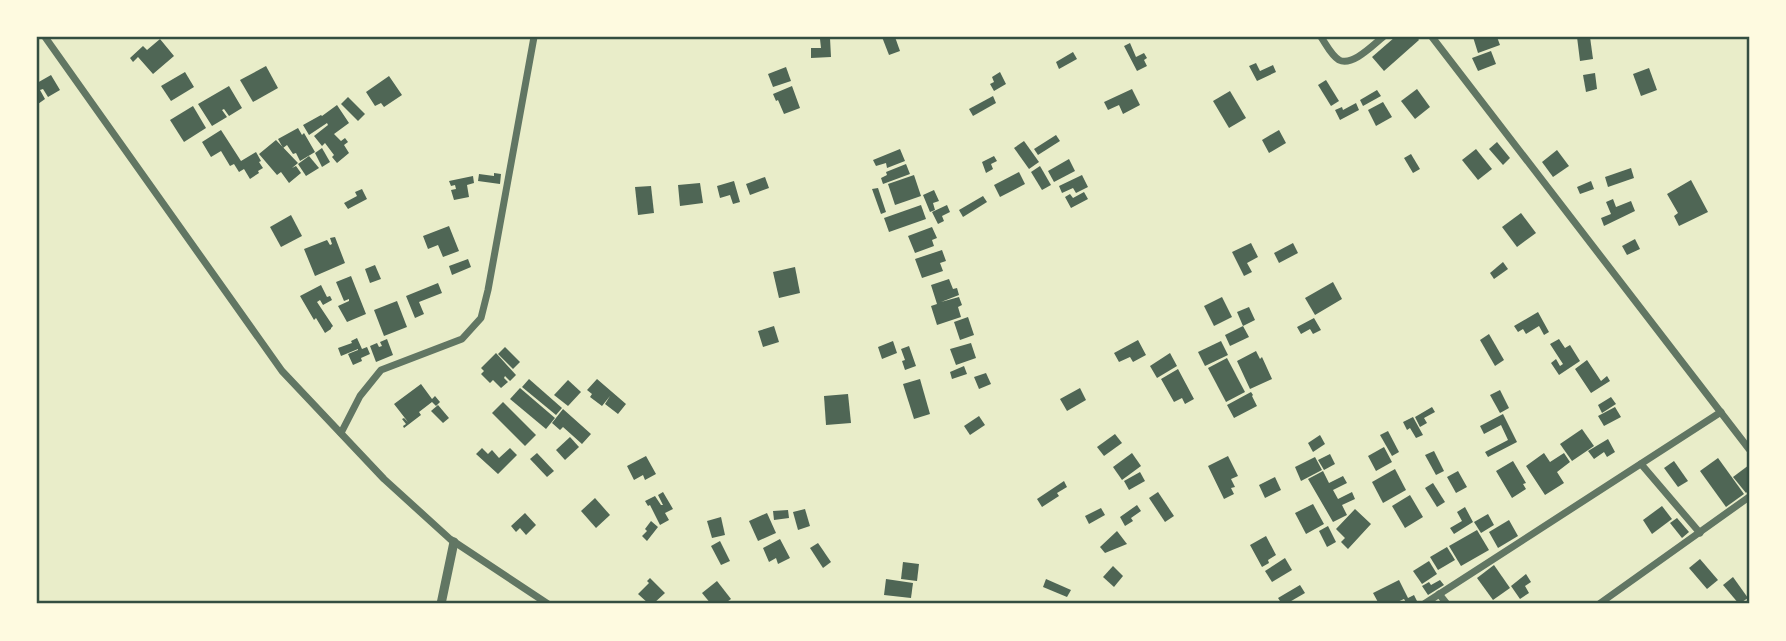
<svg xmlns="http://www.w3.org/2000/svg" width="1786" height="641" font-family="'PT Sans',sans-serif">
<style>
.building{fill:#4f6655}
.lines{fill:none;stroke-linecap:round;stroke-linejoin:round}
.minor{stroke:#617663;stroke-width:7}
.tertiary{stroke:#617663;stroke-width:9}
.neatline{fill:none;stroke:#344e41;stroke-width:2.5}
</style>
<rect width="100%" height="100%" fill="#e9edc9"/>
<g class="building">
<polygon points="882,37 895,37 900,51 889,55"/>
<polygon points="1395,37 1417,37 1419,40 1384,71 1372,57"/>
<polygon points="1473,37 1497,37 1500,45 1478,53"/>
<polygon points="1577,37 1590,37 1593,59 1580,61"/>
<polygon points="830,38 831,57 811,58 811,48 821,48 820,39"/>
<polygon points="160,39 174,56 153,74 138,57 133,62 130,58 143,46 147,50"/>
<polygon points="1130,43 1136,57 1144,53 1147,58 1144,60 1147,66 1137,71 1124,46"/>
<polygon points="1491,51 1496,64 1478,71 1472,58"/>
<polygon points="1073,52 1077,59 1059,69 1056,62"/>
<polygon points="1256,63 1260,71 1273,65 1276,72 1257,81 1249,66"/>
<polygon points="266,66 278,88 253,102 240,80"/>
<polygon points="786,67 791,81 773,87 768,74"/>
<polygon points="1649,68 1657,90 1641,96 1633,74"/>
<polygon points="185,72 194,87 171,101 161,86"/>
<polygon points="1000,72 1006,84 994,91 990,84 994,82 992,77"/>
<polygon points="1595,73 1597,89 1586,92 1583,75"/>
<polygon points="51,75 60,90 48,97 43,89 40,90 45,99 38,104 37,83"/>
<polygon points="389,76 402,95 384,107 381,103 375,106 366,92"/>
<polygon points="1326,80 1339,101 1331,106 1318,85"/>
<polygon points="229,86 242,108 229,116 224,109 222,110 227,117 212,126 198,104"/>
<polygon points="792,86 800,108 784,114 778,100 776,101 773,94"/>
<polygon points="1132,89 1140,105 1123,114 1119,105 1108,110 1104,102"/>
<polygon points="1417,89 1430,107 1415,119 1401,101"/>
<polygon points="1377,90 1381,96 1363,106 1360,100"/>
<polygon points="1230,91 1246,118 1229,128 1213,101"/>
<polygon points="993,96 996,103 973,116 969,109"/>
<polygon points="348,97 365,114 358,121 341,104"/>
<polygon points="1383,102 1392,117 1376,126 1368,110"/>
<polygon points="1356,103 1359,110 1340,120 1335,110 1342,107 1343,110"/>
<polygon points="337,105 349,123 334,134 341,141 345,138 348,142 344,145 349,153 337,163 332,157 334,155 325,143 322,146 314,136 328,125 327,123 309,135 303,125 321,115 322,116"/>
<polygon points="193,106 206,128 184,142 170,120"/>
<polygon points="298,128 302,135 304,133 315,152 300,161 296,153 293,154 287,145 283,148 278,139"/>
<polygon points="221,130 241,161 256,152 261,161 259,162 263,168 258,171 259,173 250,179 244,169 239,172 234,164 230,166 221,151 211,157 202,142"/>
<polygon points="1279,130 1286,143 1269,153 1262,140"/>
<polygon points="1056,135 1060,141 1038,155 1034,149"/>
<polygon points="276,140 298,163 292,168 296,166 301,173 289,183 281,172 277,175 259,154"/>
<polygon points="1024,141 1039,162 1029,169 1014,148"/>
<polygon points="1497,142 1510,158 1503,165 1489,149"/>
<polygon points="322,148 330,162 322,167 315,153"/>
<polygon points="900,149 905,161 887,168 886,163 876,166 873,160"/>
<polygon points="1476,149 1492,169 1478,180 1462,160"/>
<polygon points="1557,150 1569,166 1553,177 1542,162"/>
<polygon points="1411,154 1420,169 1413,173 1404,158"/>
<polygon points="309,156 319,168 306,176 298,164"/>
<polygon points="994,156 997,161 991,164 993,169 986,173 982,162"/>
<polygon points="1069,159 1075,171 1054,182 1048,171"/>
<polygon points="906,164 910,174 883,184 881,178 887,175 886,172"/>
<polygon points="1040,166 1051,185 1042,190 1031,172"/>
<polygon points="1631,168 1634,178 1608,187 1605,177"/>
<polygon points="1019,172 1025,184 1000,197 994,185"/>
<polygon points="494,173 501,174 500,184 478,181 479,174 494,176"/>
<polygon points="914,175 921,196 895,205 888,184"/>
<polygon points="1082,175 1088,187 1076,193 1073,188 1062,193 1059,186"/>
<polygon points="473,176 474,183 467,185 469,197 454,200 451,190 456,189 455,185 451,186 449,181"/>
<polygon points="765,177 769,188 750,195 746,184"/>
<polygon points="1691,180 1708,212 1679,226 1674,216 1678,213 1667,194"/>
<polygon points="734,181 740,202 733,204 730,195 720,198 717,186"/>
<polygon points="1591,181 1594,189 1580,194 1577,187"/>
<polygon points="700,183 703,203 680,206 678,185"/>
<polygon points="651,186 654,213 638,215 635,187"/>
<polygon points="878,188 886,212 881,214 872,189"/>
<polygon points="362,189 367,199 348,209 344,203 357,196 355,192"/>
<polygon points="934,190 939,201 933,203 935,210 930,212 923,195"/>
<polygon points="1084,192 1088,199 1071,208 1065,197 1070,194 1073,198"/>
<polygon points="983,196 987,202 963,217 959,210"/>
<polygon points="1613,199 1616,207 1631,201 1635,211 1604,226 1601,218 1611,214 1606,202"/>
<polygon points="921,205 926,219 889,232 884,218"/>
<polygon points="947,205 950,212 942,216 944,221 938,224 932,212"/>
<polygon points="1521,213 1536,233 1517,247 1502,227"/>
<polygon points="291,215 302,236 281,247 270,227"/>
<polygon points="449,226 459,251 443,257 438,245 428,249 423,236"/>
<polygon points="932,227 937,238 932,240 934,246 915,253 908,236"/>
<polygon points="335,237 345,263 315,276 304,249 327,240 330,245 332,244 330,238"/>
<polygon points="1635,239 1640,249 1627,255 1622,246"/>
<polygon points="1251,243 1258,257 1247,263 1252,272 1244,276 1232,252"/>
<polygon points="1293,243 1298,253 1279,263 1274,253"/>
<polygon points="942,250 946,261 940,263 943,271 922,278 915,259"/>
<polygon points="468,259 471,267 452,275 449,266"/>
<polygon points="1503,262 1508,269 1494,279 1490,273"/>
<polygon points="375,265 381,279 370,283 365,269"/>
<polygon points="795,267 800,293 779,298 773,272"/>
<polygon points="351,276 366,314 347,322 338,306 349,301 349,299 344,301 336,282"/>
<polygon points="949,279 953,289 957,288 959,295 941,302 959,297 962,305 958,307 961,317 937,325 931,306 937,304 931,285"/>
<polygon points="1333,282 1342,299 1315,315 1305,298"/>
<polygon points="438,283 442,293 419,302 424,314 415,318 406,296"/>
<polygon points="321,285 327,297 330,296 332,300 323,305 320,300 317,302 333,326 331,328 331,329 325,333 316,318 314,320 300,296"/>
<polygon points="1222,297 1232,317 1214,326 1204,306"/>
<polygon points="397,301 407,327 384,336 374,310"/>
<polygon points="1249,307 1255,320 1243,326 1237,312"/>
<polygon points="1538,312 1549,332 1544,335 1539,326 1526,334 1523,329 1518,332 1514,326"/>
<polygon points="968,317 974,335 960,340 954,322"/>
<polygon points="1314,318 1321,330 1313,334 1310,329 1301,334 1297,327"/>
<polygon points="774,326 779,342 763,347 758,331"/>
<polygon points="1243,326 1249,337 1230,346 1225,335"/>
<polygon points="1489,334 1504,360 1495,366 1480,340"/>
<polygon points="357,338 362,349 367,347 370,354 361,358 362,361 353,365 348,354 358,350 358,349 341,356 338,348 352,343 351,341"/>
<polygon points="387,339 393,355 376,362 370,346 377,343 379,347 382,346 380,342"/>
<polygon points="1559,339 1565,348 1570,345 1580,361 1559,375 1551,363 1556,359 1560,366 1563,364 1550,344"/>
<polygon points="1138,340 1146,355 1133,362 1130,357 1119,362 1114,353"/>
<polygon points="893,341 897,353 882,359 878,347"/>
<polygon points="1221,341 1228,355 1205,366 1198,352"/>
<polygon points="971,343 976,358 956,365 950,349"/>
<polygon points="909,346 916,366 905,370 902,361 905,360 901,349"/>
<polygon points="505,347 520,362 513,369 498,354"/>
<polygon points="1256,351 1260,359 1262,357 1272,379 1250,389 1237,361"/>
<polygon points="496,353 516,375 510,381 505,376 504,378 508,382 501,388 493,380 490,383 481,374 484,371 481,368"/>
<polygon points="1170,353 1177,366 1157,378 1150,366"/>
<polygon points="1227,358 1245,392 1226,402 1208,368"/>
<polygon points="1587,360 1601,381 1607,376 1610,381 1591,393 1575,369"/>
<polygon points="964,366 967,374 952,379 950,372"/>
<polygon points="1178,369 1194,399 1185,404 1182,398 1174,402 1161,379"/>
<polygon points="986,373 991,384 979,389 974,377"/>
<polygon points="529,379 562,408 556,415 522,387"/>
<polygon points="597,379 626,404 618,414 605,404 610,396 602,406 590,397 592,394 587,390"/>
<polygon points="920,379 930,414 914,419 903,384"/>
<polygon points="568,380 581,392 568,406 554,395"/>
<polygon points="421,384 432,399 435,396 440,402 436,406 432,402 419,412 421,415 404,428 403,426 406,424 402,419 404,418 408,422 394,404"/>
<polygon points="520,388 555,418 546,429 510,399"/>
<polygon points="1080,388 1086,400 1067,411 1060,399"/>
<polygon points="1500,390 1509,408 1500,413 1490,395"/>
<polygon points="1251,392 1253,395 1252,396 1257,406 1234,418 1227,405"/>
<polygon points="848,394 851,423 826,425 824,396"/>
<polygon points="1611,397 1616,404 1602,413 1598,405"/>
<polygon points="503,402 536,435 525,446 492,413"/>
<polygon points="438,405 449,418 443,423 431,411"/>
<polygon points="1432,407 1435,412 1424,418 1427,423 1420,427 1415,417"/>
<polygon points="1615,407 1621,417 1604,426 1598,416"/>
<polygon points="563,409 591,434 582,444 563,427 560,430 552,423"/>
<polygon points="1503,414 1517,442 1488,457 1485,452 1508,440 1501,425 1484,434 1480,426"/>
<polygon points="979,416 985,425 970,435 964,426"/>
<polygon points="1413,417 1423,435 1416,438 1410,428 1407,430 1403,422"/>
<polygon points="1582,429 1594,446 1572,461 1560,444"/>
<polygon points="1388,431 1399,452 1392,456 1380,435"/>
<polygon points="1115,434 1122,443 1104,456 1097,447"/>
<polygon points="1320,435 1325,444 1313,452 1308,443"/>
<polygon points="570,437 579,447 565,460 556,450"/>
<polygon points="1608,439 1615,452 1607,457 1604,452 1594,459 1588,451"/>
<polygon points="1384,447 1392,462 1376,471 1368,456"/>
<polygon points="482,448 488,454 492,450 499,458 510,448 517,455 498,474 476,454"/>
<polygon points="1434,451 1444,471 1436,475 1425,455"/>
<polygon points="537,453 554,471 547,477 530,459"/>
<polygon points="1132,453 1141,466 1122,480 1113,467"/>
<polygon points="1544,453 1550,462 1564,453 1570,462 1557,472 1564,483 1545,495 1526,466"/>
<polygon points="1330,454 1335,464 1324,470 1318,460"/>
<polygon points="646,456 656,474 645,480 643,475 634,480 627,466"/>
<polygon points="1228,456 1238,476 1231,479 1235,487 1231,488 1234,494 1224,499 1208,466"/>
<polygon points="1315,457 1322,470 1301,481 1295,467"/>
<polygon points="1718,458 1744,494 1726,507 1700,471"/>
<polygon points="1513,461 1526,483 1523,484 1526,489 1512,498 1496,471"/>
<polygon points="1674,461 1688,481 1678,487 1664,468"/>
<polygon points="1749,465 1749,490 1746,493 1733,477"/>
<polygon points="1395,469 1406,490 1383,503 1372,482"/>
<polygon points="1323,471 1329,483 1343,476 1347,483 1333,490 1338,499 1352,492 1355,499 1342,505 1347,515 1333,522 1308,479"/>
<polygon points="1458,471 1467,487 1456,493 1447,477"/>
<polygon points="1140,472 1145,481 1129,490 1124,481"/>
<polygon points="1275,477 1281,490 1265,498 1259,485"/>
<polygon points="1064,481 1067,487 1057,493 1059,496 1042,507 1037,499"/>
<polygon points="1433,483 1445,502 1437,507 1425,488"/>
<polygon points="663,492 673,509 665,513 669,520 660,525 650,505 648,506 645,501 655,496 661,505 663,505 658,495"/>
<polygon points="1158,492 1174,516 1165,522 1149,498"/>
<polygon points="1410,495 1423,517 1405,528 1392,506"/>
<polygon points="595,498 610,515 596,528 581,511"/>
<polygon points="1313,504 1324,524 1306,534 1295,513"/>
<polygon points="1137,505 1141,511 1131,518 1133,521 1125,526 1120,517"/>
<polygon points="1662,506 1672,519 1652,534 1643,520"/>
<polygon points="1465,507 1473,522 1454,534 1450,528 1462,521 1457,512"/>
<polygon points="1101,508 1105,515 1089,524 1085,516"/>
<polygon points="805,509 810,526 798,530 793,512"/>
<polygon points="1355,509 1371,524 1348,549 1341,542 1345,538 1336,529"/>
<polygon points="788,510 789,518 774,520 773,511"/>
<polygon points="525,513 536,525 526,535 520,528 516,532 511,526"/>
<polygon points="767,513 776,533 758,541 749,521"/>
<polygon points="1488,514 1494,525 1481,533 1474,522"/>
<polygon points="721,517 725,535 712,538 707,521"/>
<polygon points="1677,518 1689,532 1682,538 1670,523"/>
<polygon points="1509,520 1518,536 1498,548 1489,532"/>
<polygon points="651,521 658,527 647,541 642,536 647,531 645,529"/>
<polygon points="1328,526 1336,542 1327,547 1319,531"/>
<polygon points="1477,530 1489,550 1461,566 1449,546"/>
<polygon points="1117,531 1127,544 1105,553 1100,547"/>
<polygon points="1266,536 1276,555 1268,560 1269,563 1262,567 1250,545"/>
<polygon points="780,539 790,558 778,564 776,558 769,562 763,548"/>
<polygon points="720,541 730,561 721,565 711,546"/>
<polygon points="818,543 831,562 823,568 810,548"/>
<polygon points="1447,547 1455,560 1438,570 1430,557"/>
<polygon points="1285,558 1292,570 1272,582 1265,571"/>
<polygon points="1700,559 1718,580 1707,589 1689,568"/>
<polygon points="1429,561 1437,574 1422,584 1413,571"/>
<polygon points="903,562 919,564 917,581 901,579"/>
<polygon points="1494,565 1510,588 1493,600 1477,578"/>
<polygon points="1113,566 1123,576 1114,587 1103,577"/>
<polygon points="1526,574 1531,582 1525,586 1529,593 1520,599 1511,586"/>
<polygon points="1733,577 1748,598 1739,604 1723,585"/>
<polygon points="650,578 665,593 653,604 649,604 638,594 649,583 647,581"/>
<polygon points="886,579 913,583 911,598 884,595"/>
<polygon points="1046,579 1071,590 1067,597 1043,587"/>
<polygon points="1399,580 1408,598 1414,595 1417,601 1407,604 1404,599 1393,604 1379,604 1373,593"/>
<polygon points="1440,580 1444,585 1428,595 1422,586 1429,582 1431,585"/>
<polygon points="717,581 731,599 724,604 711,604 702,593"/>
<polygon points="1300,585 1305,593 1286,604 1282,604 1278,598"/>
</g>
<g class="lines">
<g class="minor">
<polyline points="45,37 282,371 384,479 450,539 548,604"/>
<path d="M1321 37C1326 44 1331 55 1339 60 1352 67 1373 45 1383 37"/>
<polyline points="1432,37 1749,449"/>
<polyline points="341,433 360,396 381,370 462,339 481,318 488,290 534,37"/>
<polyline points="1641,464 1700,533"/>
<polyline points="1439,594 1447,604"/>
<polyline points="1424,604 1721,412"/>
<polyline points="1599,604 1749,497"/>
</g>
<polyline class="tertiary" points="441,604 454,542"/>
</g>
<rect width="1786" height="641" fill="none" stroke="#fefae0" stroke-width="77"/>
<rect x="38" y="38" width="1710" height="564" class="neatline"/>
</svg>
